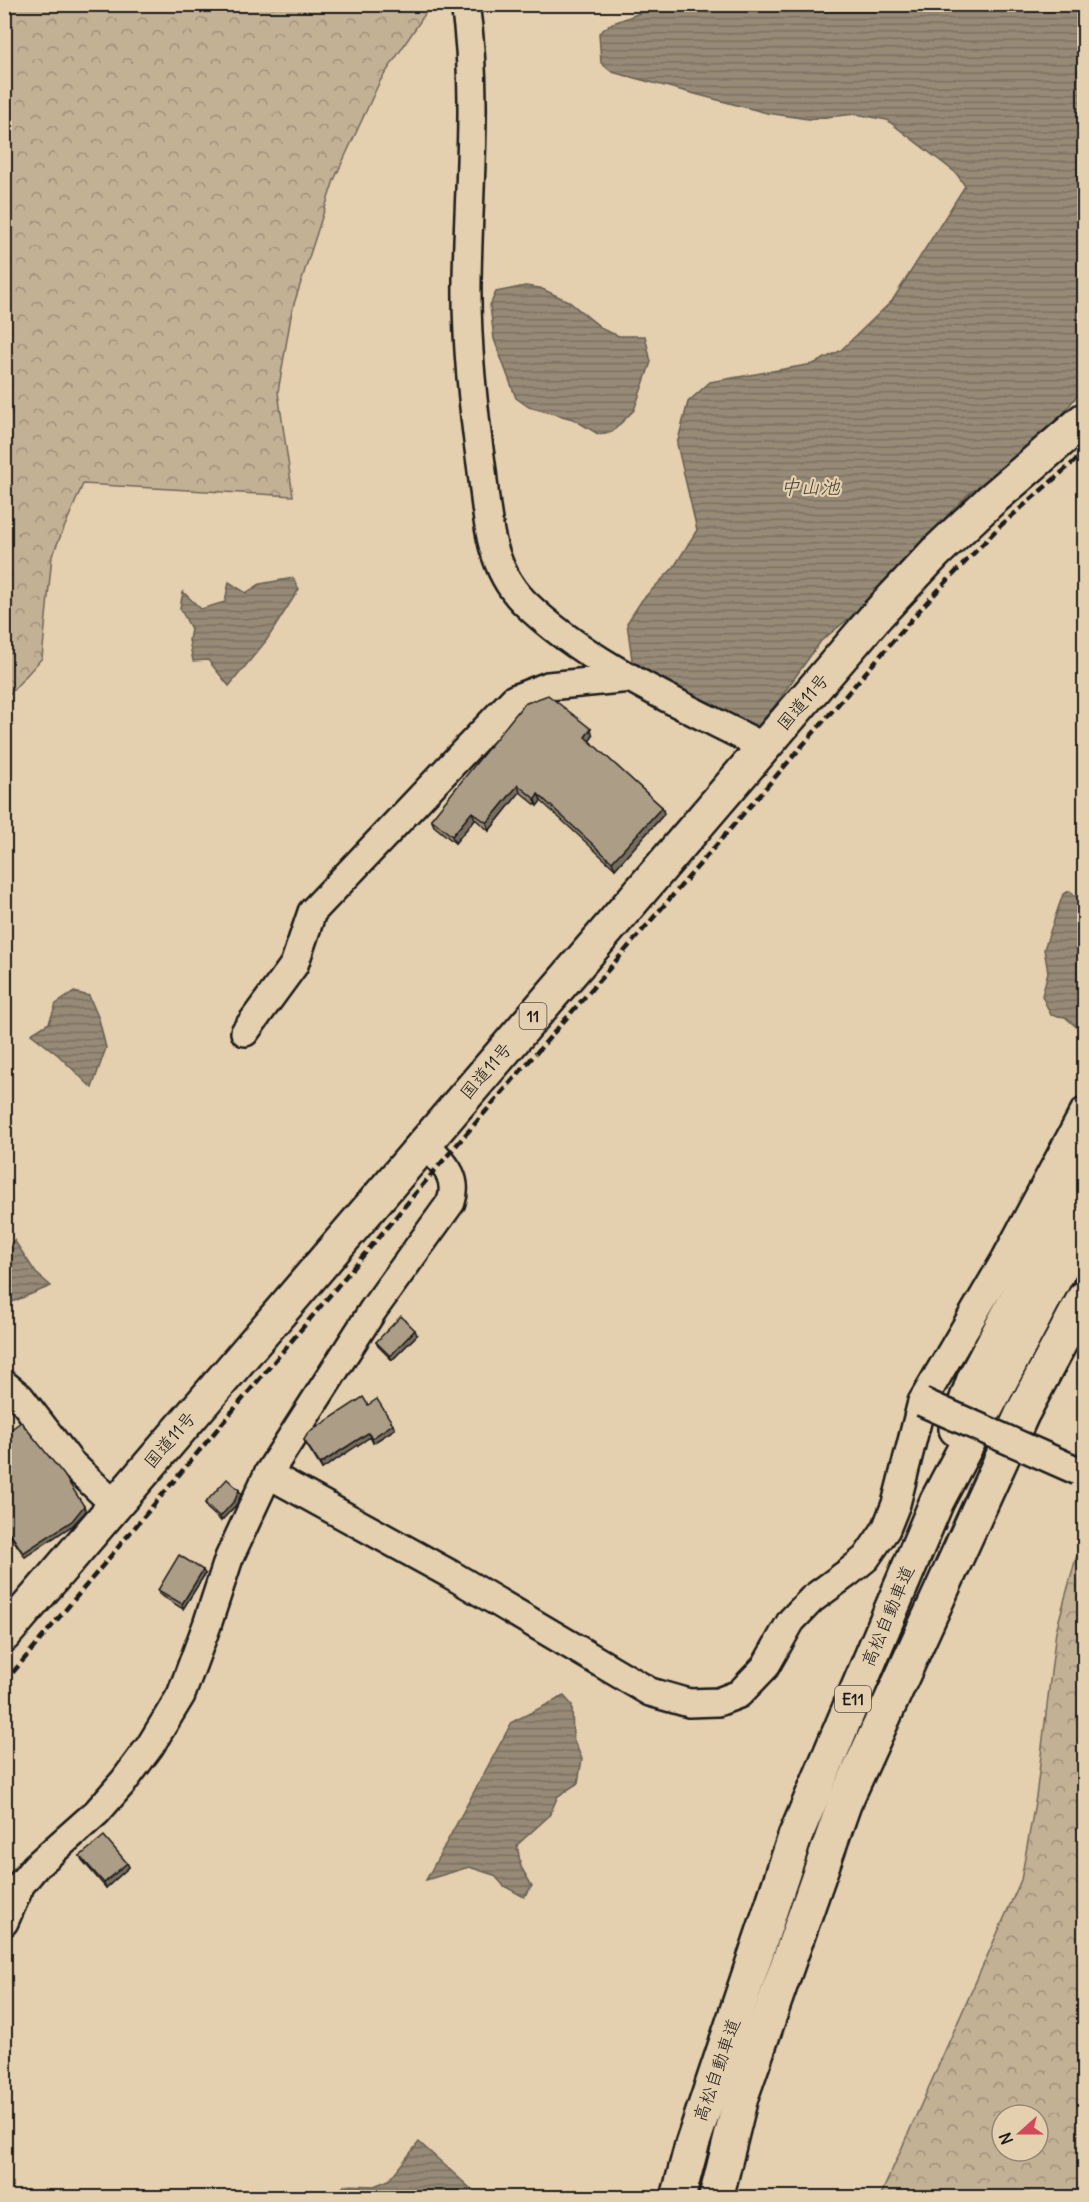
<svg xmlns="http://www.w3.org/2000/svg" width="1089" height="2202" font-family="Delius,'Klee One',sans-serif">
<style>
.forest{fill:url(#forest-crowns);stroke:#706659;stroke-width:1.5;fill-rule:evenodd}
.water{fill:url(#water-rules);stroke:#665e52;stroke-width:1.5}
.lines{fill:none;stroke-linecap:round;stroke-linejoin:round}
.minor-casing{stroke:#1c1c1c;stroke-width:32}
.highway-casing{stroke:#1c1c1c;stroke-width:38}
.minor{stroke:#e4cfae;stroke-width:27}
.highway{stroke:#e4cfae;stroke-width:33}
.rail{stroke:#1c1c1c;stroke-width:4.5;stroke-dasharray:9 4.5;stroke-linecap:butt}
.minor-bridge-casing{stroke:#1c1c1c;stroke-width:32;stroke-linecap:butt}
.minor-bridge{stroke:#e4cfae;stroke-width:27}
.wall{fill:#948773;stroke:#1c1c1c;stroke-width:1.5}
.shaded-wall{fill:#786e5e;stroke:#1c1c1c;stroke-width:1.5}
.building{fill:#ac9d86;stroke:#1c1c1c;stroke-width:1.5}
.labels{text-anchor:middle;stroke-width:4.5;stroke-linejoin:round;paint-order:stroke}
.shield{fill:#e4cfae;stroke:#585248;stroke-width:1.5}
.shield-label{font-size:16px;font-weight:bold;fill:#1c1c1c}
.street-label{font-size:18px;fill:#1c1c1c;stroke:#e4cfae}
.water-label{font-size:20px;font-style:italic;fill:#47423c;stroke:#e4cfae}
</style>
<defs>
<pattern id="forest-crowns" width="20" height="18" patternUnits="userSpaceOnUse" patternTransform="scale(1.5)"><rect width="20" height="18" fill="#c3b196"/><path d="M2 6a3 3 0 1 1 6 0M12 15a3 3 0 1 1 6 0" fill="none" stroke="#9e8f7a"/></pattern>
<pattern id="water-rules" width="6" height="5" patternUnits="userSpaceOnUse" patternTransform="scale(1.5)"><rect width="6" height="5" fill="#978a76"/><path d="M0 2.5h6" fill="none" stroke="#7a7060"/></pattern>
</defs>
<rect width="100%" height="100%" fill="#e4cfae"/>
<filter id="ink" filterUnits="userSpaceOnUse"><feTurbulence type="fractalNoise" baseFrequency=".0167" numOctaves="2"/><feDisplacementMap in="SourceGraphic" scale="12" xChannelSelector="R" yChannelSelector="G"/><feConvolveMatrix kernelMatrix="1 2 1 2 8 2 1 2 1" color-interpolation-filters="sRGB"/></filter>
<g filter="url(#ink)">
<g class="forest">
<polygon points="5,4 431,5 380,81 334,180 292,310 278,392 293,496 83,484 52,556 42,658 5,699"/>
<path d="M1084 1549V2197H880L1021 1880 1036 1797 1056 1631 1076 1558ZM1002 2115H1038V2151H1002Z"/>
</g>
<g class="water">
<polygon points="661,5 1084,5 1084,387 1047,434 967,495 852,616 821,641 758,729 633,667 627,623 642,600 674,567 697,530 677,444 688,402 710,382 813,364 840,351 892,301 965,186 956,173 887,120 856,114 808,119 767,113 612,72 601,63 599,33 611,24"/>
<polygon points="525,286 540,288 568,301 604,330 619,336 645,336 651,362 634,410 612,432 598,434 573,419 529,407 516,398 494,339 490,305 496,292"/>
<polygon points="293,578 299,589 266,641 229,686 208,660 193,661 189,640 191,629 180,608 183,592 201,609 225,602 229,582 246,593 260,584"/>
<polygon points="1070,891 1084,904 1084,1028 1080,1030 1065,1017 1051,1015 1042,996 1048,972 1044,949 1063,894"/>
<polygon points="74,992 89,996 99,1019 106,1048 92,1088 58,1055 31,1034 49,1023 56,1004"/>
<polygon points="14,1240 36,1273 51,1286 5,1305 5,1252"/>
<polygon points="564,1696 572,1705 573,1738 582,1759 578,1783 558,1796 549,1816 517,1845 521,1867 532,1886 524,1897 504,1886 494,1875 469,1867 426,1880 512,1722"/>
<polygon points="419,2142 480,2197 334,2197 334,2195 345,2185 374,2186 389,2180"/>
</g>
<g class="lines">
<defs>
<g id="minor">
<path d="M465 4C479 96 468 190 467 281 466 345 473 408 482 471 487 517 489 567 524 602 588 665 685 706 764 747"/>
<polyline points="245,1032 294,965 312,912 514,699 548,686 631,678"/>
<polyline points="4,1384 20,1397 70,1462 115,1505"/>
<polyline points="268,1474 450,1574 650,1692 689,1703 718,1702 739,1694 765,1667 791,1621 812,1599 849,1572 866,1558 886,1529 896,1504 922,1402 1005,1260 1084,1112"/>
<path d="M4 1922 21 1884 35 1867 97 1812 124 1781 150 1746 181 1695 207 1625 229 1558 268 1474 373 1310 451 1202C460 1175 441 1162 425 1143"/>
</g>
<g id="highway">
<polyline points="956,1429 974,1379 1040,1255 1084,1152"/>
<polyline points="4,1635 877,615 935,553 990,501 1084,420"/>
<polyline points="678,2198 692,2145 795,1837 937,1501 1084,1223"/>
<polyline points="716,2198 741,2097 844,1804 1022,1414 1084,1298"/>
</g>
</defs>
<use href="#minor" class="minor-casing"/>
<use href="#highway" class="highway-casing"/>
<use href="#minor" class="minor"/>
<use href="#highway" class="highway"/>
<polyline class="rail" points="4,1683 441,1163 925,604 999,527 1084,453"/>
<defs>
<polyline id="minor-bridge" points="922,1402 1078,1471"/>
</defs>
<use href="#minor-bridge" class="minor-bridge-casing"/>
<use href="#minor-bridge" class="minor-bridge"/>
</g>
<g class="wall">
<polygon points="593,736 589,741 662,807 664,814 615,869 541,801 537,806 520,792 489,831 475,819 455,843 434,826 431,819"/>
<polygon points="417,1335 392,1360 378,1346 376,1342"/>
<polygon points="368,1405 395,1429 373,1443 370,1437 322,1469 306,1444 304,1440"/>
<polygon points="4,1431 86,1511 73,1525 25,1557 4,1526"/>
<polygon points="239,1490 241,1495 236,1505 221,1521 207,1508 205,1503"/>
<polygon points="205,1574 183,1609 159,1594 158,1590"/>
<polygon points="80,1856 127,1863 129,1867 106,1888 82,1860"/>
</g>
<g class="shaded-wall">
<polygon points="591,729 593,736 587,744 585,737"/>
<polygon points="518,785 520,792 489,831 487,823"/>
<polygon points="538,794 541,801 537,806 535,799"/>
<polygon points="662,807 664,814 615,869 612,862"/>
<polygon points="472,812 475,819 455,843 452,836"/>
<polygon points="415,1330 417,1335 392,1360 390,1356"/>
<polygon points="393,1424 395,1429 373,1443 372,1438"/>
<polygon points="368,1433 370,1437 322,1469 320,1464"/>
<polygon points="239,1490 241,1495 236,1505 221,1521 220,1517"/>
<polygon points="84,1506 86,1511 73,1525 25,1557 23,1553"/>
<polygon points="203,1570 205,1574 183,1609 182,1604"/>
<polygon points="127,1863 129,1867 106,1888 104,1883"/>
</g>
<g class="building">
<polygon points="548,695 591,729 585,737 662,807 612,862 538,794 535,799 518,785 487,823 472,812 452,836 431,819 524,704"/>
<polygon points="401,1316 415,1330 390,1356 376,1342"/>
<polygon points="363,1397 368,1405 377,1399 393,1424 372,1438 368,1433 320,1464 304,1440 308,1433"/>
<polygon points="21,1422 64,1475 84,1506 72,1521 23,1553 4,1524 4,1431 6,1433"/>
<polygon points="227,1479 239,1490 235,1500 220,1517 205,1503"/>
<polygon points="179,1555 203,1570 182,1604 158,1590"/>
<polygon points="104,1836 127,1863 104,1883 80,1856"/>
</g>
</g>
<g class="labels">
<g class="shield">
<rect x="519.5" y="1003" width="27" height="26" rx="4.5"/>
<rect x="835" y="1686" width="36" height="26" rx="4.5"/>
</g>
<g class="shield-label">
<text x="533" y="1022">11</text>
<text x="853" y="1705">E11</text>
</g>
<g class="street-label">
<text transform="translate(803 702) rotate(-49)" y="6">国道11号</text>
<text transform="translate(486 1071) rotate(-49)" y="6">国道11号</text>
<text transform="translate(170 1440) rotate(-49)" y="6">国道11号</text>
<text transform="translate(888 1616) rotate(-67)" y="6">高松自動車道</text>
<text transform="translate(717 2070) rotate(-71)" y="6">高松自動車道</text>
</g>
<g class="water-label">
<text x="810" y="494">中山池</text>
</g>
</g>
<rect width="1089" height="2202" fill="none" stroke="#e4cfae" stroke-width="24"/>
<rect x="12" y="12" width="1065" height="2178" fill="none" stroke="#1c1c1c" stroke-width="2" filter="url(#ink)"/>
<g transform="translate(1020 2133) rotate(249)"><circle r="28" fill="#e4cfae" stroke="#948774" stroke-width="1.5"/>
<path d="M0-4.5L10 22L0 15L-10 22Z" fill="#d1495b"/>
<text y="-9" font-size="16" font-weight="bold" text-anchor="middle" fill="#1c1c1c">N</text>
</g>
</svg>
